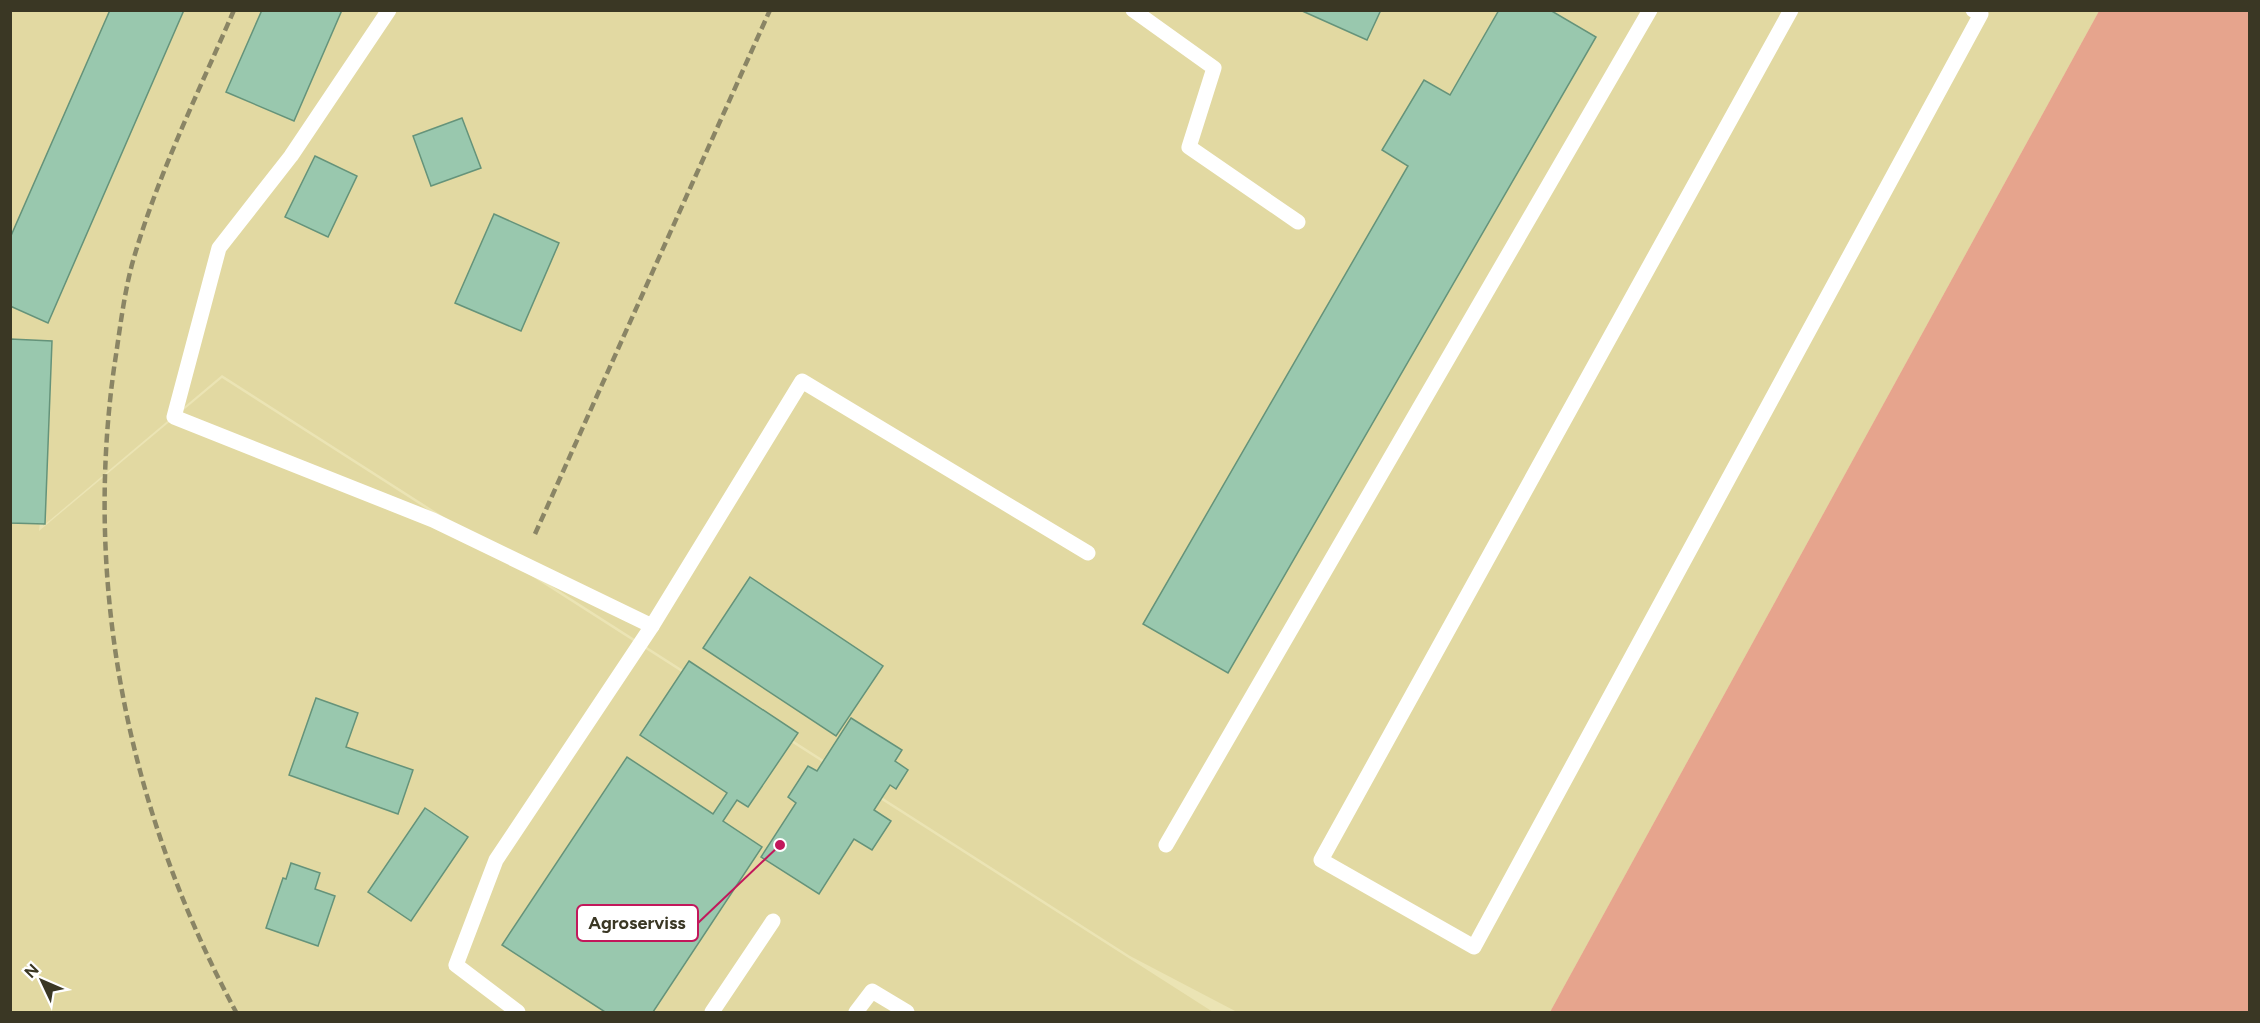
<svg xmlns="http://www.w3.org/2000/svg" width="2260" height="1023" font-family="Figtree,sans-serif">
<style>
.built{fill:#e2d9a2}
.green{fill:#e6a48d}
.building{fill:#99c8ae;stroke:#65937a;stroke-width:1.5}
.lines{fill:none;stroke-linecap:round;stroke-linejoin:round}
.service{stroke:#fff;stroke-width:15}
.rail{stroke:#8a8565;stroke-width:4.5;stroke-dasharray:9 4.5;stroke-linecap:butt}
.leader{fill:none;stroke:#c2185b;stroke-width:2}
.callout-dot{fill:#c2185b;stroke:#fff;stroke-width:2}
.callout{fill:#fff;stroke:#c2185b;stroke-width:2}
.callout-label{font-size:18px;text-anchor:middle;font-weight:bold;fill:#3a3724}
</style>
<rect width="100%" height="100%" fill="#ebe4b4"/>
<polygon class="built" points="10,11 2099,11 1550,1012 1237,1012 1130,956 222,375 43,526 47,455 39,531 222,378 1213,1012 11,1012"/>
<polygon class="green" points="2099,11 2249,11 2249,1012 1550,1012"/>
<g class="building">
<polygon points="110,10 184,10 48,323 10,306 10,238"/>
<polygon points="262,10 342,10 294,121 226,92"/>
<polygon points="1300,10 1378,10 1380,12 1367,40"/>
<polygon points="1499,10 1550,10 1596,37 1228,673 1143,624 1408,166 1382,150 1424,80 1450,95"/>
<polygon points="462,118 481,168 431,186 413,136"/>
<polygon points="315,156 357,176 328,237 285,217"/>
<polygon points="494,214 559,243 521,331 455,303"/>
<polygon points="10,339 52,341 45,524 10,523"/>
<polygon points="750,577 883,666 836,736 703,648"/>
<polygon points="689,661 798,733 748,807 737,800 723,821 762,847 653,1012 605,1012 502,945 627,757 713,814 727,793 640,735"/>
<polygon points="316,698 358,713 346,747 413,770 398,814 289,775"/>
<polygon points="851,718 902,750 895,761 908,770 896,789 890,785 874,810 891,821 872,850 854,839 819,894 761,857 796,803 788,797 808,766 817,771"/>
<polygon points="425,808 468,837 411,921 368,892"/>
<polygon points="291,863 320,873 315,889 335,896 318,946 266,928 283,878 286,879"/>
</g>
<g class="lines">
<g class="service">
<polyline points="389,10 291,156 219,248 174,417 433,520 652,626 496,860 456,965 518,1012"/>
<polyline points="1133,10 1214,68 1189,147 1298,222"/>
<polyline points="1791,10 1321,860 1474,947 1981,14 1973,10"/>
<polyline points="652,626 802,381 1088,553"/>
<polyline points="1166,845 1650,10"/>
<polyline points="712,1012 773,921"/>
<polyline points="856,1012 872,991 907,1012"/>
</g>
<g class="rail">
<path d="M234 10C199 91 160 170 135 254 124 290 120 330 114 368 83 591 130 815 236 1012"/>
<polyline points="535,534 770,10"/>
</g>
</g>
<path class="leader" d="M780 845L698 923"/>
<circle class="callout-dot" cx="780" cy="845" r="6"/>
<rect class="callout" x="577" y="905" width="121" height="36" rx="6"/>
<g class="callout-label">
<text x="637" y="929">Agroserviss</text>
</g>
<rect width="2260" height="1023" fill="none" stroke="#3a3724" stroke-width="24"/>
<g transform="translate(42 981) rotate(314)" stroke="#ffffff" stroke-width="4.5" paint-order="stroke">
<path d="M0-4.5L10 22L0 15L-10 22Z" fill="#3a3724"/>
<text y="-9" font-size="16" font-weight="bold" text-anchor="middle" fill="#3a3724">N</text>
</g>
</svg>
